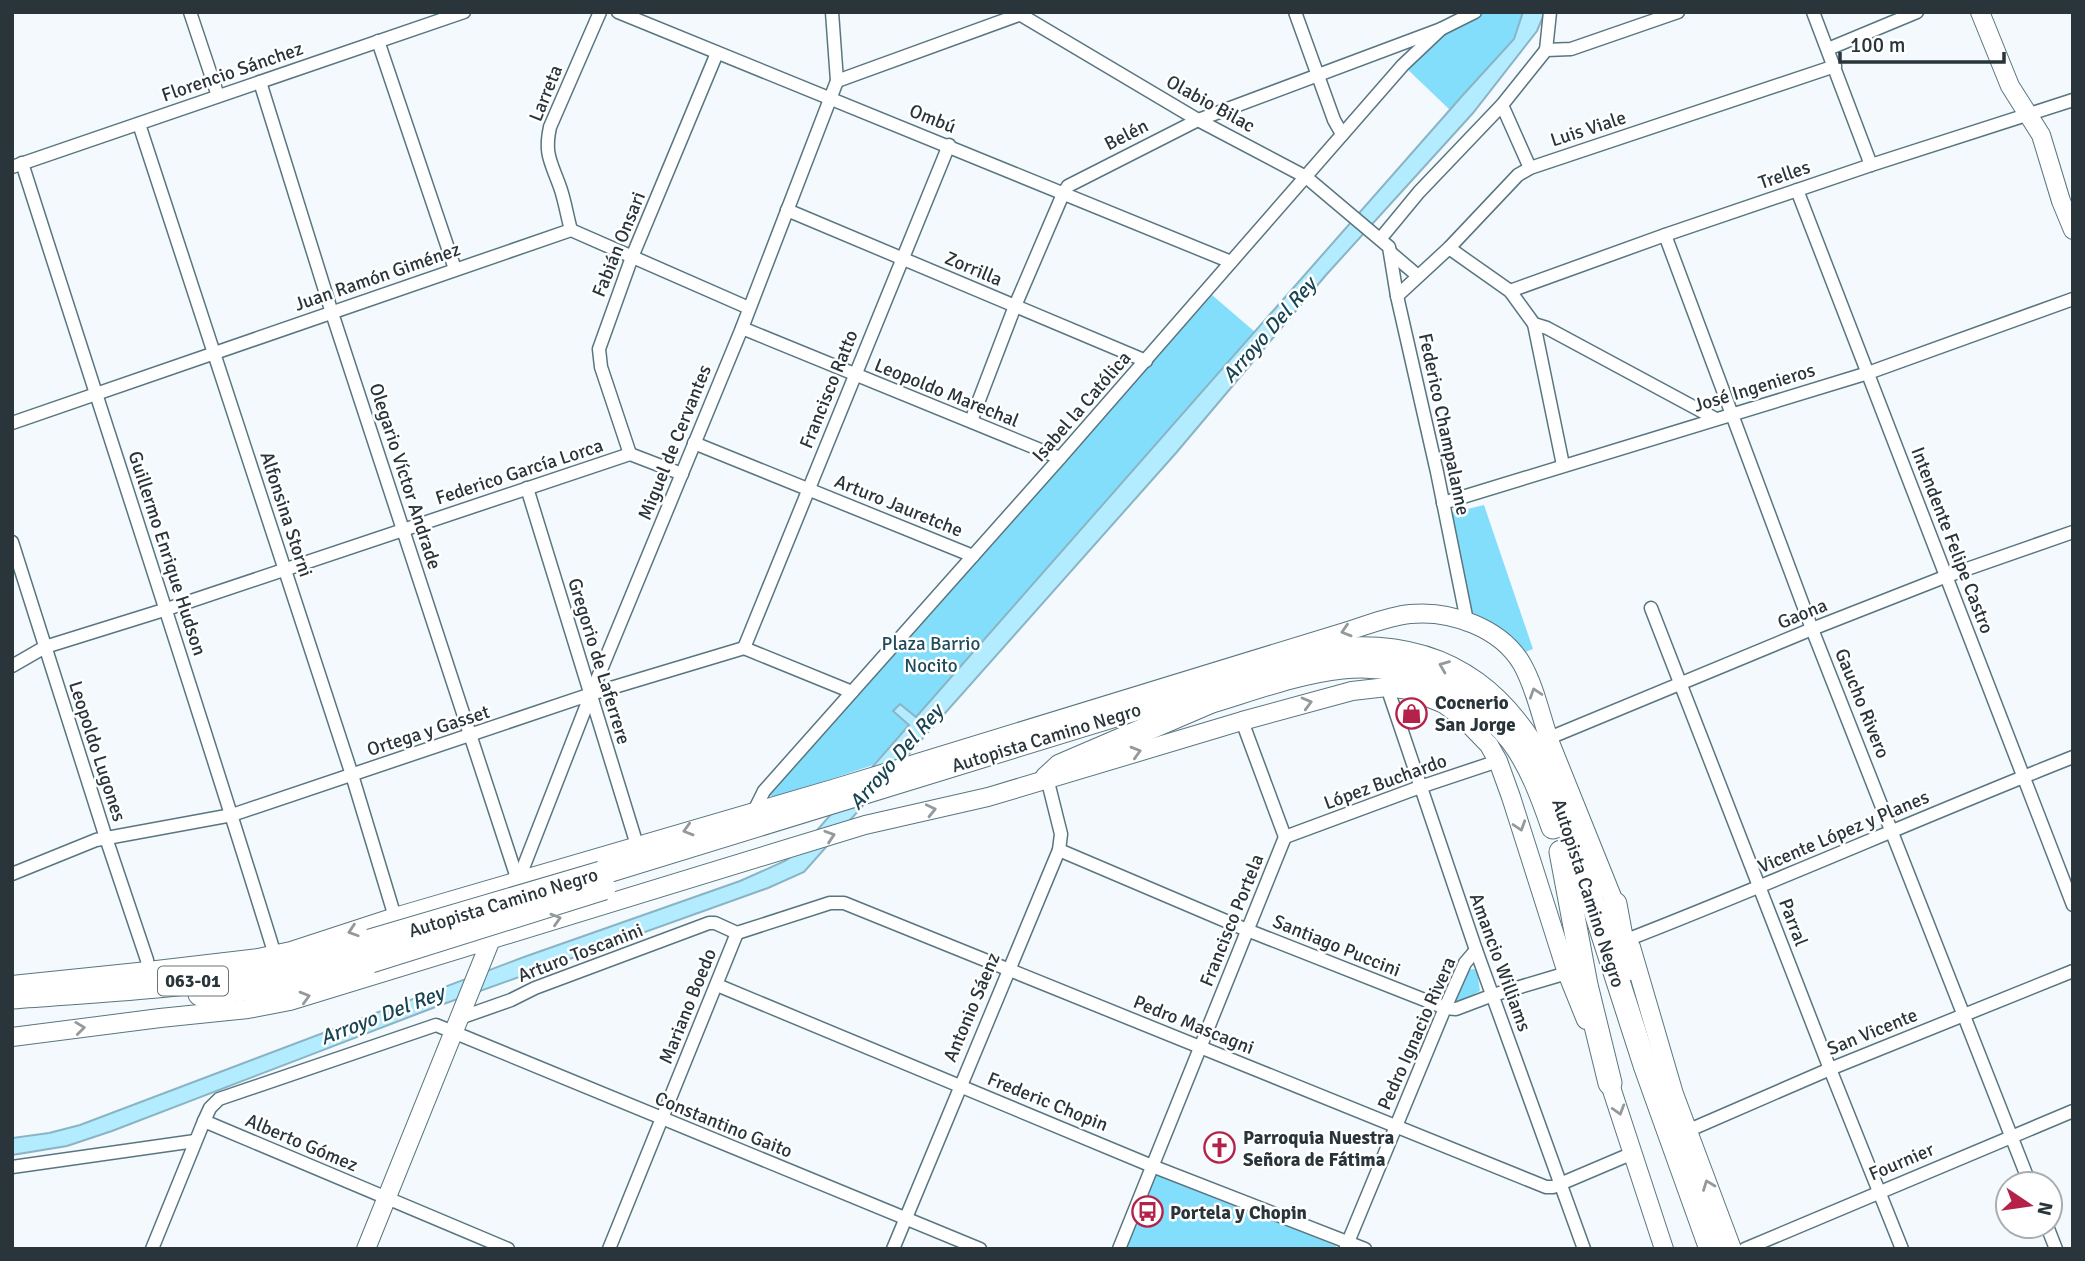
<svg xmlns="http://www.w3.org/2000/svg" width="2085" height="1261" font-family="Signika,sans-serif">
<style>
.green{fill:#83defc}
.water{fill:#b3ebff;stroke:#8ab4c4;stroke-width:2}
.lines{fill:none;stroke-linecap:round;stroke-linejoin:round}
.street-casing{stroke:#597680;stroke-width:15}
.secondary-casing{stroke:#597680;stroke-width:20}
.highway-casing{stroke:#597680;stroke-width:25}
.street{stroke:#fff;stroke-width:12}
.secondary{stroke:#fff;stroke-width:18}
.highway{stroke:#fff;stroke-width:23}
.highway-bridge-casing{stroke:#597680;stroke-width:25;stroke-linecap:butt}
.highway-bridge{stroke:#fff;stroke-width:23}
.oneway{stroke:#949a9c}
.labels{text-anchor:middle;stroke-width:5;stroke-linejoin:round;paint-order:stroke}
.shield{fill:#fff;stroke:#697275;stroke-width:2}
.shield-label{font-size:18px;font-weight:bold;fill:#29353a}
.street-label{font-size:19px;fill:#29353a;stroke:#fff}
.park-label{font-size:19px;fill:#1f4b5a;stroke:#fff}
.poi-label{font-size:19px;font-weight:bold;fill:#29353a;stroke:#fff;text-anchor:start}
.water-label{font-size:21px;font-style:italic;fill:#184553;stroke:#fff}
</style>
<rect width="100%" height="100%" fill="#f3f9fc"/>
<g class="green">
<polygon points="1475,12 1523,12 1514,39 1450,110 1403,65 1430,38"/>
<polygon points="1212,295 1255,332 915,717 900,704 894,710 909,724 873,765 781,796 769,796 771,789"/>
<polygon points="1484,505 1533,649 1520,654 1473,617 1451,513"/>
<polygon points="1474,969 1477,971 1480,991 1459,1002 1454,1001 1467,970"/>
<polygon points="1157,1172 1336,1246 1335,1249 1125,1249"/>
</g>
<polygon class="water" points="1523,12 1545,12 1537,31 1473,113 1326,275 1176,453 804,872 768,888 438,1006 112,1131 67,1146 12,1155 12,1138 49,1133 80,1125 524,957 740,881 785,861 799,851 909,725 893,711 900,704 916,717 1462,96 1514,39"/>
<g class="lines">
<defs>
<g id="street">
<polyline points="190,12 218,96"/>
<polyline points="618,12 1231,262"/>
<polyline points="1016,12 1198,120 1306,177 1389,247 1397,296 1437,472 1467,621"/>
<polyline points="1295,12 1334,120 1342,134"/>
<polyline points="1813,12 1871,165"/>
<polyline points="378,41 455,269"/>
<polyline points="1828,49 1917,12"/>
<polyline points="1546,50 1571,49 1678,12"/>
<polyline points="1546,50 1550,12"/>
<polyline points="837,81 1024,13"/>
<polyline points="260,82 332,313 518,881"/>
<polyline points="1502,105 1530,168"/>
<polyline points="139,124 352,775 395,917"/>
<path d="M22 163C106 427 193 690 275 955"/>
<polyline points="12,167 464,12"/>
<polyline points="1797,190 2073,905"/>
<polyline points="787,210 1146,361"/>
<path d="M571 230C567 216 565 201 560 187 551 162 544 154 550 127L600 12"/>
<polyline points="1665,235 1812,629 2030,1184"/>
<polyline points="1381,238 1419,192 1502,105 1546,50"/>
<polyline points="1449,248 1510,291 1534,324 1547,328 1716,419"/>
<polyline points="1391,253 1418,276"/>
<polyline points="1510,291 1665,235 1871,165 2073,100"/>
<polyline points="1397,296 1449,248 1518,175 1530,168 1835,66"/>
<polyline points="1534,324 1563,465"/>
<polyline points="742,328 1060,458"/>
<polyline points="971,421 1015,306 1063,194 1068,186 1198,120 1441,29 1475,12"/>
<polyline points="12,423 571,230 749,308"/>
<polyline points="694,443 973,556"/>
<polyline points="630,454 601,367 599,349 632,257 717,53"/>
<polyline points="527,488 637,845"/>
<polyline points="1443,503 1868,373 2073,299"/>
<polyline points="12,542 106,838 147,960 148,971"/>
<polyline points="1651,608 1830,1069 1902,1249"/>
<polyline points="744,648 949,145"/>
<polyline points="12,666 45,647 167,609 630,454 682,474"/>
<polyline points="1387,687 1476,950 1584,1249"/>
<polyline points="1549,738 1812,629 1947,576 2073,532"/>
<polyline points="754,811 764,791 1060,458 1403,65 1441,29"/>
<polyline points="1285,837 1420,787 1498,761"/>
<polyline points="1059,850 1247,930 1445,1008 1456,1009 1493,995 1567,973"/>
<polyline points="12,874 96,840 232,815 591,694 744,648 852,692"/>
<polyline points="518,881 591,694 742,328 837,81 832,12"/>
<polyline points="737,933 830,903 844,903 1546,1187 1553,1187 1633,1153"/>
<path d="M1629 939C1778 881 1924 816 2073 757"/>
<polyline points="717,985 1152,1166 1365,1249"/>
<polyline points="457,1019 511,1000 535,988 709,923 715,923 737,933"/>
<polyline points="204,1121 508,1249"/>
<polyline points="1687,1131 1830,1069 2073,971"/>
<polyline points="12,1167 195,1141"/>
<polyline points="2047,1226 2056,1249"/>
<polyline points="1346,1247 1445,1008 1465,963 1476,950"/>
<polyline points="152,1249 204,1121 210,1108 219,1099 436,1025 980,1249"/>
<polyline points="609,1249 737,933"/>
<polyline points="893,1249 1059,850 1061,834 1047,778"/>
<polyline points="1119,1249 1285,837 1242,721"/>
<polyline points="1745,1249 2073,1111"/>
</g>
<g id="secondary">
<polyline points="1980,12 2010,86 2041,135 2061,201 2073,230"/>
<polyline points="1631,947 1674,1094 1732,1249"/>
<path d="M12 985 148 971 258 958 291 951 395 917 836 788 1348 631C1368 625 1389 616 1410 614 1451 610 1501 628 1522 664 1536 689 1541 718 1551 745 1574 801 1596 858 1619 914"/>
<polyline points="12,1037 160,1018 248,1009 290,1001 865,825 988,797 1242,721 1352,691 1387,687 1409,690 1444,704 1464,719 1489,745 1498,761 1511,797 1567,973 1586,1020"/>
<polyline points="1606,1072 1664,1249"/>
<polyline points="366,1249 494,932"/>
</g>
<g id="highway">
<path d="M1202 704C1247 691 1295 672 1342 667 1407 660 1472 689 1512 740 1531 765 1543 798 1553 827"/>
<polyline points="1047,778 1060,766 1207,703"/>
<polyline points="1561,852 1586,985 1610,1083"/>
<path d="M601 873 1301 658C1317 655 1333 650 1349 649 1453 644 1514 699 1556 789L1645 1065 1711 1249"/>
<polyline points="1615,904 1627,969"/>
<polyline points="200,994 265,987 371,961"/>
<path d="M12 997C102 990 194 987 283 967 312 960 341 950 370 941"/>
</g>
</defs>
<use href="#street" class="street-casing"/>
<use href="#secondary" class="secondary-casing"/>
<use href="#highway" class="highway-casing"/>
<use href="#street" class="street"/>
<use href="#secondary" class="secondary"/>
<use href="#highway" class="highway"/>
<defs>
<g id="highway-bridge">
<polyline points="370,941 601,873"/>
<polyline points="371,961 604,888"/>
</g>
</defs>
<use href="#highway-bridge" class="highway-bridge-casing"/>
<use href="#highway-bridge" class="highway-bridge"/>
</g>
<defs><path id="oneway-chevron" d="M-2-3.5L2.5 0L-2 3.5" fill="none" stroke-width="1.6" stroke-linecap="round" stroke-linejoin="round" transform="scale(1.75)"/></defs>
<g class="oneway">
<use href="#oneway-chevron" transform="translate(1346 631) rotate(163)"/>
<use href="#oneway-chevron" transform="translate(1444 666) rotate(-158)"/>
<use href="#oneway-chevron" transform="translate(1535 693) rotate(-108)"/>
<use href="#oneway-chevron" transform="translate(1307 703) rotate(-15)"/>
<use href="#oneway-chevron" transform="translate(1136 752) rotate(-16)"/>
<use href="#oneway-chevron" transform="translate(931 810) rotate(-13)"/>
<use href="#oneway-chevron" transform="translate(1520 826) rotate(72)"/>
<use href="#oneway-chevron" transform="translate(688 830) rotate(164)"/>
<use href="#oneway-chevron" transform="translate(830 836) rotate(-18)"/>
<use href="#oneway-chevron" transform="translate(556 919) rotate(-17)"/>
<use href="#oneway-chevron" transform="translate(353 931) rotate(162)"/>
<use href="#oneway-chevron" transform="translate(305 997) rotate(-16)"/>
<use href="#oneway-chevron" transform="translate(80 1028) rotate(-7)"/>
<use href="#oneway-chevron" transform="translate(1619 1110) rotate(73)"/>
<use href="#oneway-chevron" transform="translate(1708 1185) rotate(-111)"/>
</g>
<defs>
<symbol id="shop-ring" viewBox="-11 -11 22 22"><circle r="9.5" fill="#fff" stroke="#b42249" stroke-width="1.5"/><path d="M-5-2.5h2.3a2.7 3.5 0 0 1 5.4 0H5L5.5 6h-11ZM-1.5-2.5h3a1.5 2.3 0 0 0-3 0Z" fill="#b42249"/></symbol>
<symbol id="church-ring" viewBox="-11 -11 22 22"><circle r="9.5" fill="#fff" stroke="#b42249" stroke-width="1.5"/><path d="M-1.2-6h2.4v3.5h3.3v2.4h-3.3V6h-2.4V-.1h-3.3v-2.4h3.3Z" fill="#b42249"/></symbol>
<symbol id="bus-ring" viewBox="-11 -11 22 22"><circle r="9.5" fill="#fff" stroke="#b42249" stroke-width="1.5"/><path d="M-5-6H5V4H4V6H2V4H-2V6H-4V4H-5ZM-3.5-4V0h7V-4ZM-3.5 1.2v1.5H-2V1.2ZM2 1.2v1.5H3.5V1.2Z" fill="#b42249"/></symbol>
</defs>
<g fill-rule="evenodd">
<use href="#shop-ring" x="1394" y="696" width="35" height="35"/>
<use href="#church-ring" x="1202" y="1130" width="35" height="35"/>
<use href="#bus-ring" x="1130" y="1194" width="35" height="35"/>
</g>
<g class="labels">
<rect class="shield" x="158" y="966.5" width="70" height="29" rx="5"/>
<g class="shield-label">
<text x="193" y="987">063-01</text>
</g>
<g class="street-label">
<text transform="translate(232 71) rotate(-19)" y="7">Florencio Sánchez</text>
<text transform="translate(545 93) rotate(-68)" y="7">Larreta</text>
<text transform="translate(1211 103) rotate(29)" y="7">Olabio Bilac</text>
<text transform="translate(933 118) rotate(22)" y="7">Ombú</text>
<text transform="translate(1588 128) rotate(-18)" y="7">Luis Viale</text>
<text transform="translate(1126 134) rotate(-27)" y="7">Belén</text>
<text transform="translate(1784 174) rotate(-19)" y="7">Trelles</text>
<text transform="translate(618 244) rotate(-68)" y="7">Fabián Onsari</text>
<text transform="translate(974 268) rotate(23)" y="7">Zorrilla</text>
<text transform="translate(377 276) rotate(-19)" y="7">Juan Ramón Giménez</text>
<text transform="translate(1754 387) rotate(-17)" y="7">José Ingenieros</text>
<text transform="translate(828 389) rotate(-68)" y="7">Francisco Ratto</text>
<text transform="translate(947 392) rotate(22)" y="7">Leopoldo Marechal</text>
<text transform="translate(1081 406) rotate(-49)" y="7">Isabel la Católica</text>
<text transform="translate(1445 424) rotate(78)" y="7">Federico Champalanne</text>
<text transform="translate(674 442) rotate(-68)" y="7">Miguel de Cervantes</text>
<text transform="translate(519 471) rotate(-18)" y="7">Federico García Lorca</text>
<text transform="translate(406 476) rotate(72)" y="7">Olegario Víctor Andrade</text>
<text transform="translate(899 505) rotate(22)" y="7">Arturo Jauretche</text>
<text transform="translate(287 514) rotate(72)" y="7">Alfonsina Storni</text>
<text transform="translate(1953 540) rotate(69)" y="7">Intendente Felipe Castro</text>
<text transform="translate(168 553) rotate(72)" y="7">Guillermo Enrique Hudson</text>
<text transform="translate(1802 613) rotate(-22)" y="7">Gaona</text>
<text transform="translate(600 661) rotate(73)" y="7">Gregorio de Laferrere</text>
<text transform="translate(1863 703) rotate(68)" y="7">Gaucho Rivero</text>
<text transform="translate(428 730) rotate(-18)" y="7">Ortega y Gasset</text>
<text transform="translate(1046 737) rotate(-17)" y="7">Autopista Camino Negro</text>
<text transform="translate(98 751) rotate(72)" y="7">Leopoldo Lugones</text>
<text transform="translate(1385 781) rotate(-20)" y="7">López Buchardo</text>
<text transform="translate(1843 831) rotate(-23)" y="7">Vicente López y Planes</text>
<text transform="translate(1589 893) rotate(72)" y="7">Autopista Camino Negro</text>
<text transform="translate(503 902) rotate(-17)" y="7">Autopista Camino Negro</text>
<text transform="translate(1231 920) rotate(-68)" y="7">Francisco Portela</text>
<text transform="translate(1794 922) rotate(69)" y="7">Parral</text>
<text transform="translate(1337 945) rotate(22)" y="7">Santiago Puccini</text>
<text transform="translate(580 952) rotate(-21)" y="7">Arturo Toscanini</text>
<text transform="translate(1501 962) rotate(70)" y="7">Amancio Williams</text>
<text transform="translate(687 1006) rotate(-68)" y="7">Mariano Boedo</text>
<text transform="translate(971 1007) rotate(-67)" y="7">Antonio Sáenz</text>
<text transform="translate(1194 1024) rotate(22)" y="7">Pedro Mascagni</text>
<text transform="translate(1872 1031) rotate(-22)" y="7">San Vicente</text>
<text transform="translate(1416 1033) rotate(-66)" y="7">Pedro Ignacio Rivera</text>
<text transform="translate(1048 1101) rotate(22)" y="7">Frederic Chopin</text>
<text transform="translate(724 1124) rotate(22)" y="7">Constantino Gaito</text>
<text transform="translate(302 1142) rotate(23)" y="7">Alberto Gómez</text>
<text transform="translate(1901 1161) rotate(-23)" y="7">Fournier</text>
</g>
<g class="park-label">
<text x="931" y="650">Plaza Barrio<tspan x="931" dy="22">Nocito</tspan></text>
</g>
<g class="poi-label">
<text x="1435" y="709">Cocnerio<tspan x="1435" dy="22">San Jorge</tspan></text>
<text x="1243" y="1144">Parroquia Nuestra<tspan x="1243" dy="22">Señora de Fátima</tspan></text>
<text x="1170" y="1219">Portela y Chopin</text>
</g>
<g class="water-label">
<text transform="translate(1269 330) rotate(-49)" y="7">Arroyo Del Rey</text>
<text transform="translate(896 757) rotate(-49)" y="7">Arroyo Del Rey</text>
<text transform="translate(382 1015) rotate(-21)" y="7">Arroyo Del Rey</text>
</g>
</g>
<rect width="2085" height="1261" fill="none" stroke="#29353a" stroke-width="28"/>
<g transform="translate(2029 1205) rotate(103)"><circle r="33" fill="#ffffff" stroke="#a9aeb0" stroke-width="2"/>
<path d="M0-5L12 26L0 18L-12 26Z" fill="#b42249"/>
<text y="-10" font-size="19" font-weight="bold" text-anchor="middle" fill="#29353a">N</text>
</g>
<path d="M1840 52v10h164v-10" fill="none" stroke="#29353a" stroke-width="3.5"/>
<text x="1850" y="52" font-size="21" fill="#29353a" stroke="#ffffff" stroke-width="5" paint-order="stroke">100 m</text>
</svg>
